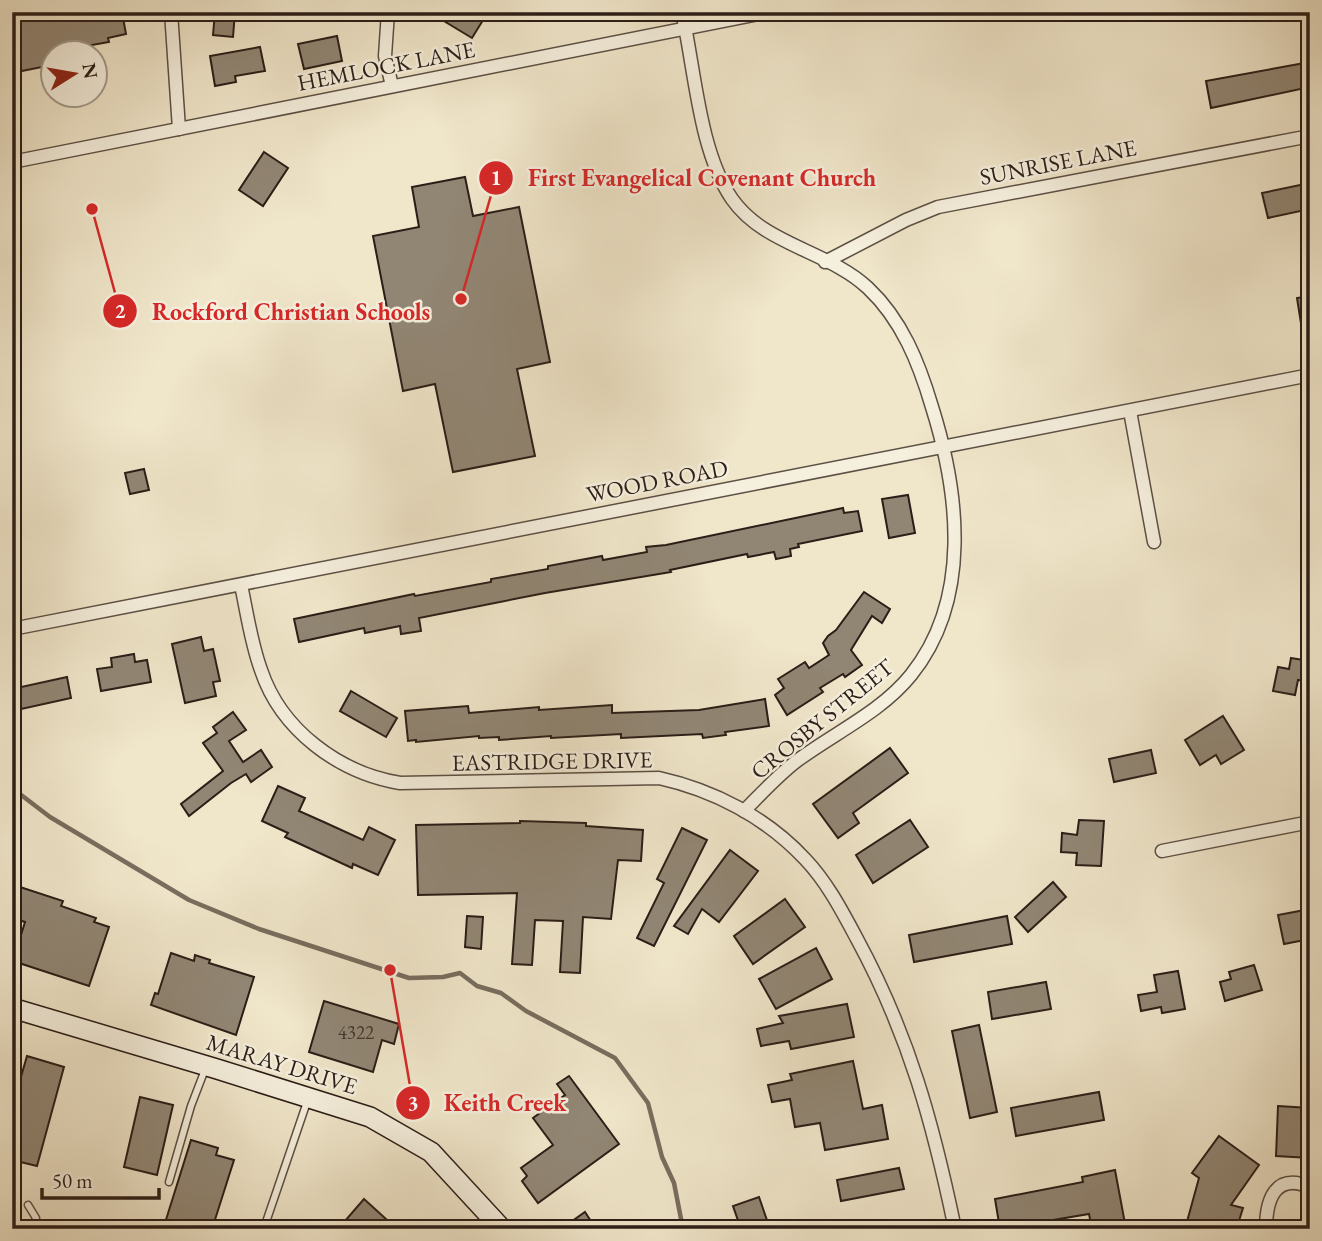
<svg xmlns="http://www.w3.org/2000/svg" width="1322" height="1241" font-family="'EB Garamond',serif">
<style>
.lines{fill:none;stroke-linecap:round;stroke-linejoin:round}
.stream{stroke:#796d5e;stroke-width:4.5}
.building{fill:#918674;stroke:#2b1d17;stroke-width:2}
.lane-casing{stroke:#5c4f44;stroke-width:9}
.street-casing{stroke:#5c4f44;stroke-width:15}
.secondary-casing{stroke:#2b1d17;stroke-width:22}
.lane{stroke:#f5efdd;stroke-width:6}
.street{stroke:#f5efdd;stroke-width:12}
.secondary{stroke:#f5efdd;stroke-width:19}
.labels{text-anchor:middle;stroke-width:5;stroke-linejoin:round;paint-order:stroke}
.number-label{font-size:19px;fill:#44372e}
.street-label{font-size:23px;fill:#2b1d17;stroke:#f5efdd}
.leader{fill:none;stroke:#d62828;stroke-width:2.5}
.callout-dot{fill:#d62828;stroke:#f5efdd;stroke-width:2.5}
.mark-label{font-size:21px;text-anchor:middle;font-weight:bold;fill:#fff}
.callout-label{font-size:24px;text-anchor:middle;font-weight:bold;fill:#d62828;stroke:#f5efdd;stroke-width:5;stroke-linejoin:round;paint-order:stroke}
</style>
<rect width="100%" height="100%" fill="#f0e6ca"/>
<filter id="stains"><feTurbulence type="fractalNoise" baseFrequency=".00286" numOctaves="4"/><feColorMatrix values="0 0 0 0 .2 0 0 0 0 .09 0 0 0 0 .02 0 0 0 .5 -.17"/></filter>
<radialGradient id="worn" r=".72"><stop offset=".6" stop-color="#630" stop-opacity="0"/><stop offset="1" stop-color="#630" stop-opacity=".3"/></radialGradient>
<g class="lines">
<polyline class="stream" points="12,788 50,817 189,900 259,929 409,978 443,977 460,973 477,986 501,993 526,1011 615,1058 648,1103 662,1157 674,1183 683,1229"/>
</g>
<g class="building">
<polygon points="12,12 122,12 126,34 108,38 109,42 52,52 52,65 12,73"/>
<polygon points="215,12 235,12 233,37 213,35"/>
<polygon points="429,12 488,12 472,38"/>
<polygon points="337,36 342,61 304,69 298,44"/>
<polygon points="260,47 265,71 235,76 236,82 215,86 210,56"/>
<polygon points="1310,62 1310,87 1211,108 1206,81"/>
<polygon points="264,152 288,168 263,206 239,190"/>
<polygon points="465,177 473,216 519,207 550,362 517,369 535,456 453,472 435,384 403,391 373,236 419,227 412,187"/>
<polygon points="1310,183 1310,209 1268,218 1262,193"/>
<polygon points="1310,296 1310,336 1303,336 1297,298"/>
<polygon points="144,469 149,490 130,494 125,473"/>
<polygon points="908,495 915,533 889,538 882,499"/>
<polygon points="843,508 844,513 858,511 862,531 798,544 799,547 790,549 791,556 776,559 774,552 748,557 747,554 670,570 671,572 545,593 419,618 421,631 401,634 400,626 365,633 364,628 299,642 294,619 414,594 415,596 491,582 491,579 548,569 548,566 602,556 603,560 647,552 646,547 666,545"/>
<polygon points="864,592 890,609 882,623 872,616 851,650 862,665 845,677 843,674 820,688 823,692 787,715 775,695 784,688 778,679 805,662 809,668 829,655 823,643 828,636 836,630"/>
<polygon points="201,637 204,651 213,649 220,681 213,682 216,696 185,703 172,644"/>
<polygon points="134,654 135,662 147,660 151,682 101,691 97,669 112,667 111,658"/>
<polygon points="1291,658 1310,661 1310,682 1298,680 1295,695 1273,691 1278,667 1289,669"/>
<polygon points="67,677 71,698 12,711 12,689"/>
<polygon points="351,691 397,718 386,737 340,711"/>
<polygon points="765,699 769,726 725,732 726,735 703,738 702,734 621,738 621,734 551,738 551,736 499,740 499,737 479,738 479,736 416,742 416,740 408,741 405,711 468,706 469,713 539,707 539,710 612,705 612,713 699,710"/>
<polygon points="233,712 246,730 229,741 243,762 261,750 272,767 251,782 246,774 231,783 189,816 181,804 223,771 203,743 217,733 213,727"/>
<polygon points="1223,716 1244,750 1221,764 1216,755 1200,765 1185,740"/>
<polygon points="890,748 908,773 853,813 859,823 838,838 813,804"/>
<polygon points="1151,750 1156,773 1114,782 1109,759"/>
<polygon points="278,786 305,798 299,811 326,823 363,840 369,827 395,840 378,875 353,864 352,868 285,837 288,833 262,821"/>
<polygon points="910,820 928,847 873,883 856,855"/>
<polygon points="1079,820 1104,821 1101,866 1076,865 1077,853 1061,852 1062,833 1077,835"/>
<polygon points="520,821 586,823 586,826 643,830 641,861 618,860 611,919 583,917 580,973 560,972 563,921 535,920 532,965 512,964 517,893 418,895 416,825 520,823"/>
<polygon points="682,828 707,840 654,946 637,938 664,883 657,879"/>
<polygon points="730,850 758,871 719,922 702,909 688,934 674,926"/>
<polygon points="1053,882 1066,897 1028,932 1015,917"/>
<polygon points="20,887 63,901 61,906 96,918 94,922 109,927 89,986 13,961 25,922 12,918"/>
<polygon points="785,899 805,927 753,964 734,936"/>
<polygon points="1310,909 1310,939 1284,944 1278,915"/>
<polygon points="467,916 483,917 481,949 465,947"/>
<polygon points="1007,916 1012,944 914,962 909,935"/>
<polygon points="816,948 832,979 776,1009 759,979"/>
<polygon points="171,953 194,961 195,955 210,960 209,963 254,977 236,1035 151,1005 155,993 158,994"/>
<polygon points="1254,965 1262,990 1225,1001 1220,982 1231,979 1229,972"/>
<polygon points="1178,971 1185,1009 1162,1013 1161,1007 1141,1011 1138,995 1157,992 1154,975"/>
<polygon points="1046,982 1051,1009 992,1019 988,992"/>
<polygon points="324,1001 399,1024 394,1044 382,1040 373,1072 309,1052"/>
<polygon points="847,1004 854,1037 791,1049 789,1041 761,1046 757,1029 783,1023 779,1016"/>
<polygon points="979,1025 997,1112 970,1118 952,1031"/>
<polygon points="27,1056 64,1067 37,1166 12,1160 12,1108"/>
<polygon points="853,1061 863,1109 882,1105 888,1139 825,1150 820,1123 795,1127 790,1099 772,1102 768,1085 792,1080 790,1074"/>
<polygon points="569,1076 619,1144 538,1203 522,1181 527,1176 521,1168 553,1145 533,1118 565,1095 557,1084"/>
<polygon points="1099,1092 1104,1120 1016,1136 1011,1108"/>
<polygon points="140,1097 173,1105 157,1175 124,1167"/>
<polygon points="1278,1106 1310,1108 1310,1158 1276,1156"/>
<polygon points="1219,1136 1259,1165 1231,1205 1243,1208 1238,1224 1224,1220 1222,1229 1185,1229 1199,1178 1192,1173"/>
<polygon points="191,1140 218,1148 216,1155 234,1160 212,1229 173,1229 164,1226"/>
<polygon points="899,1168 904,1189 841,1201 837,1180"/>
<polygon points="1115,1170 1126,1229 1092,1229 1089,1214 1000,1229 995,1199 1083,1182 1082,1177"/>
<polygon points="759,1197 770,1229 741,1229 733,1206"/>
<polygon points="364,1199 397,1229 338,1229"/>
<polygon points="585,1212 596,1229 561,1229"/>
</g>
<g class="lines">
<defs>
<g id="lane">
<polyline points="169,1182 191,1106 206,1067"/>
<polyline points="264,1228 308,1099"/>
<polyline points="26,1229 35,1221 36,1218 28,1205"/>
</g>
<g id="street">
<polyline points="171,12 179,129"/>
<polyline points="388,12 385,56 392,86"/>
<path d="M682 12C695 70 699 151 732 199 764 245 829 251 868 288 902 320 919 363 932 407 959 493 972 599 911 675 881 712 836 732 798 760 778 775 761 794 744 811"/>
<polyline points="12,162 768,12"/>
<polyline points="825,262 906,220 938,207 1310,136"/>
<polyline points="1130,411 1154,542"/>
<path d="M241 585C247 613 251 643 261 670 281 730 339 773 400 783L659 778C713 790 766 817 805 859 827 882 842 911 857 939 909 1035 933 1123 955 1229"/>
<polyline points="12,629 1310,375"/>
<polyline points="1162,851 1310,822"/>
<path d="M1266 1229C1266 1200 1275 1172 1310 1187"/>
</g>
<polyline id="secondary" points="12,1008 217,1069 370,1117 431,1152 502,1229"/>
</defs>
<use href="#lane" class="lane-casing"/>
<use href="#street" class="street-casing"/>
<use href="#secondary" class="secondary-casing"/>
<use href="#lane" class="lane"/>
<use href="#street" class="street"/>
<use href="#secondary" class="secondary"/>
</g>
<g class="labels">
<g class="number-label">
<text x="356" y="1039">4322</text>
</g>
<g class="street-label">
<text transform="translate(386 66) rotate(-11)" y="8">HEMLOCK LANE</text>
<text transform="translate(1058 162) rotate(-11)" y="8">SUNRISE LANE</text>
<text transform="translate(657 481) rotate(-11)" y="8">WOOD ROAD</text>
<text transform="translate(822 719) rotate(-39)" y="8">CROSBY STREET</text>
<text transform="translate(552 761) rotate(-1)" y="8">EASTRIDGE DRIVE</text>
<text transform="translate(282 1064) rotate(17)" y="8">MARAY DRIVE</text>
</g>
</g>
<path class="leader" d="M461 299L496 178M92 209L120 311M390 970L413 1103"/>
<g class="callout-dot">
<circle cx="461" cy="299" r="7"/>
<circle cx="92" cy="209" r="7"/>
<circle cx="390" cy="970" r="7"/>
<circle cx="496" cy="178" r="18"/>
<circle cx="120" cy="311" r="18"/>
<circle cx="413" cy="1103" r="18"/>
</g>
<g class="mark-label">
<text x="496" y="185">1</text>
<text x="120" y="318">2</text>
<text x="413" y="1110">3</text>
</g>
<g class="callout-label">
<text x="702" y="186">First Evangelical Covenant Church</text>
<text x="291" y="320">Rockford Christian Schools</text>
<text x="505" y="1111">Keith Creek</text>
</g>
<rect width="1322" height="1241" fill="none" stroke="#f0e6ca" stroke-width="42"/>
<rect x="14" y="14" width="1294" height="1213" fill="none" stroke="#2b1d17" stroke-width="3.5"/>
<rect x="21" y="21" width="1280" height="1199" fill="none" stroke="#2b1d17" stroke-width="2"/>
<g transform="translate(74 74) rotate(79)"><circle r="33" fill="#f5efdd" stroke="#a49b8e" stroke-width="2"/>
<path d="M0-5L12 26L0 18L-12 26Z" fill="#8f2418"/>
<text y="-10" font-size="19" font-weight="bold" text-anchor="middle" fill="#2b1d17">N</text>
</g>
<path d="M42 1188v10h117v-10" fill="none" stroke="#2b1d17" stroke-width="3.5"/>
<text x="52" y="1188" font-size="21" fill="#2b1d17" stroke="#f5efdd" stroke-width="5" paint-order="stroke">50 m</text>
<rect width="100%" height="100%" filter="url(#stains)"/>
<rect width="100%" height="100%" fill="url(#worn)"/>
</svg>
